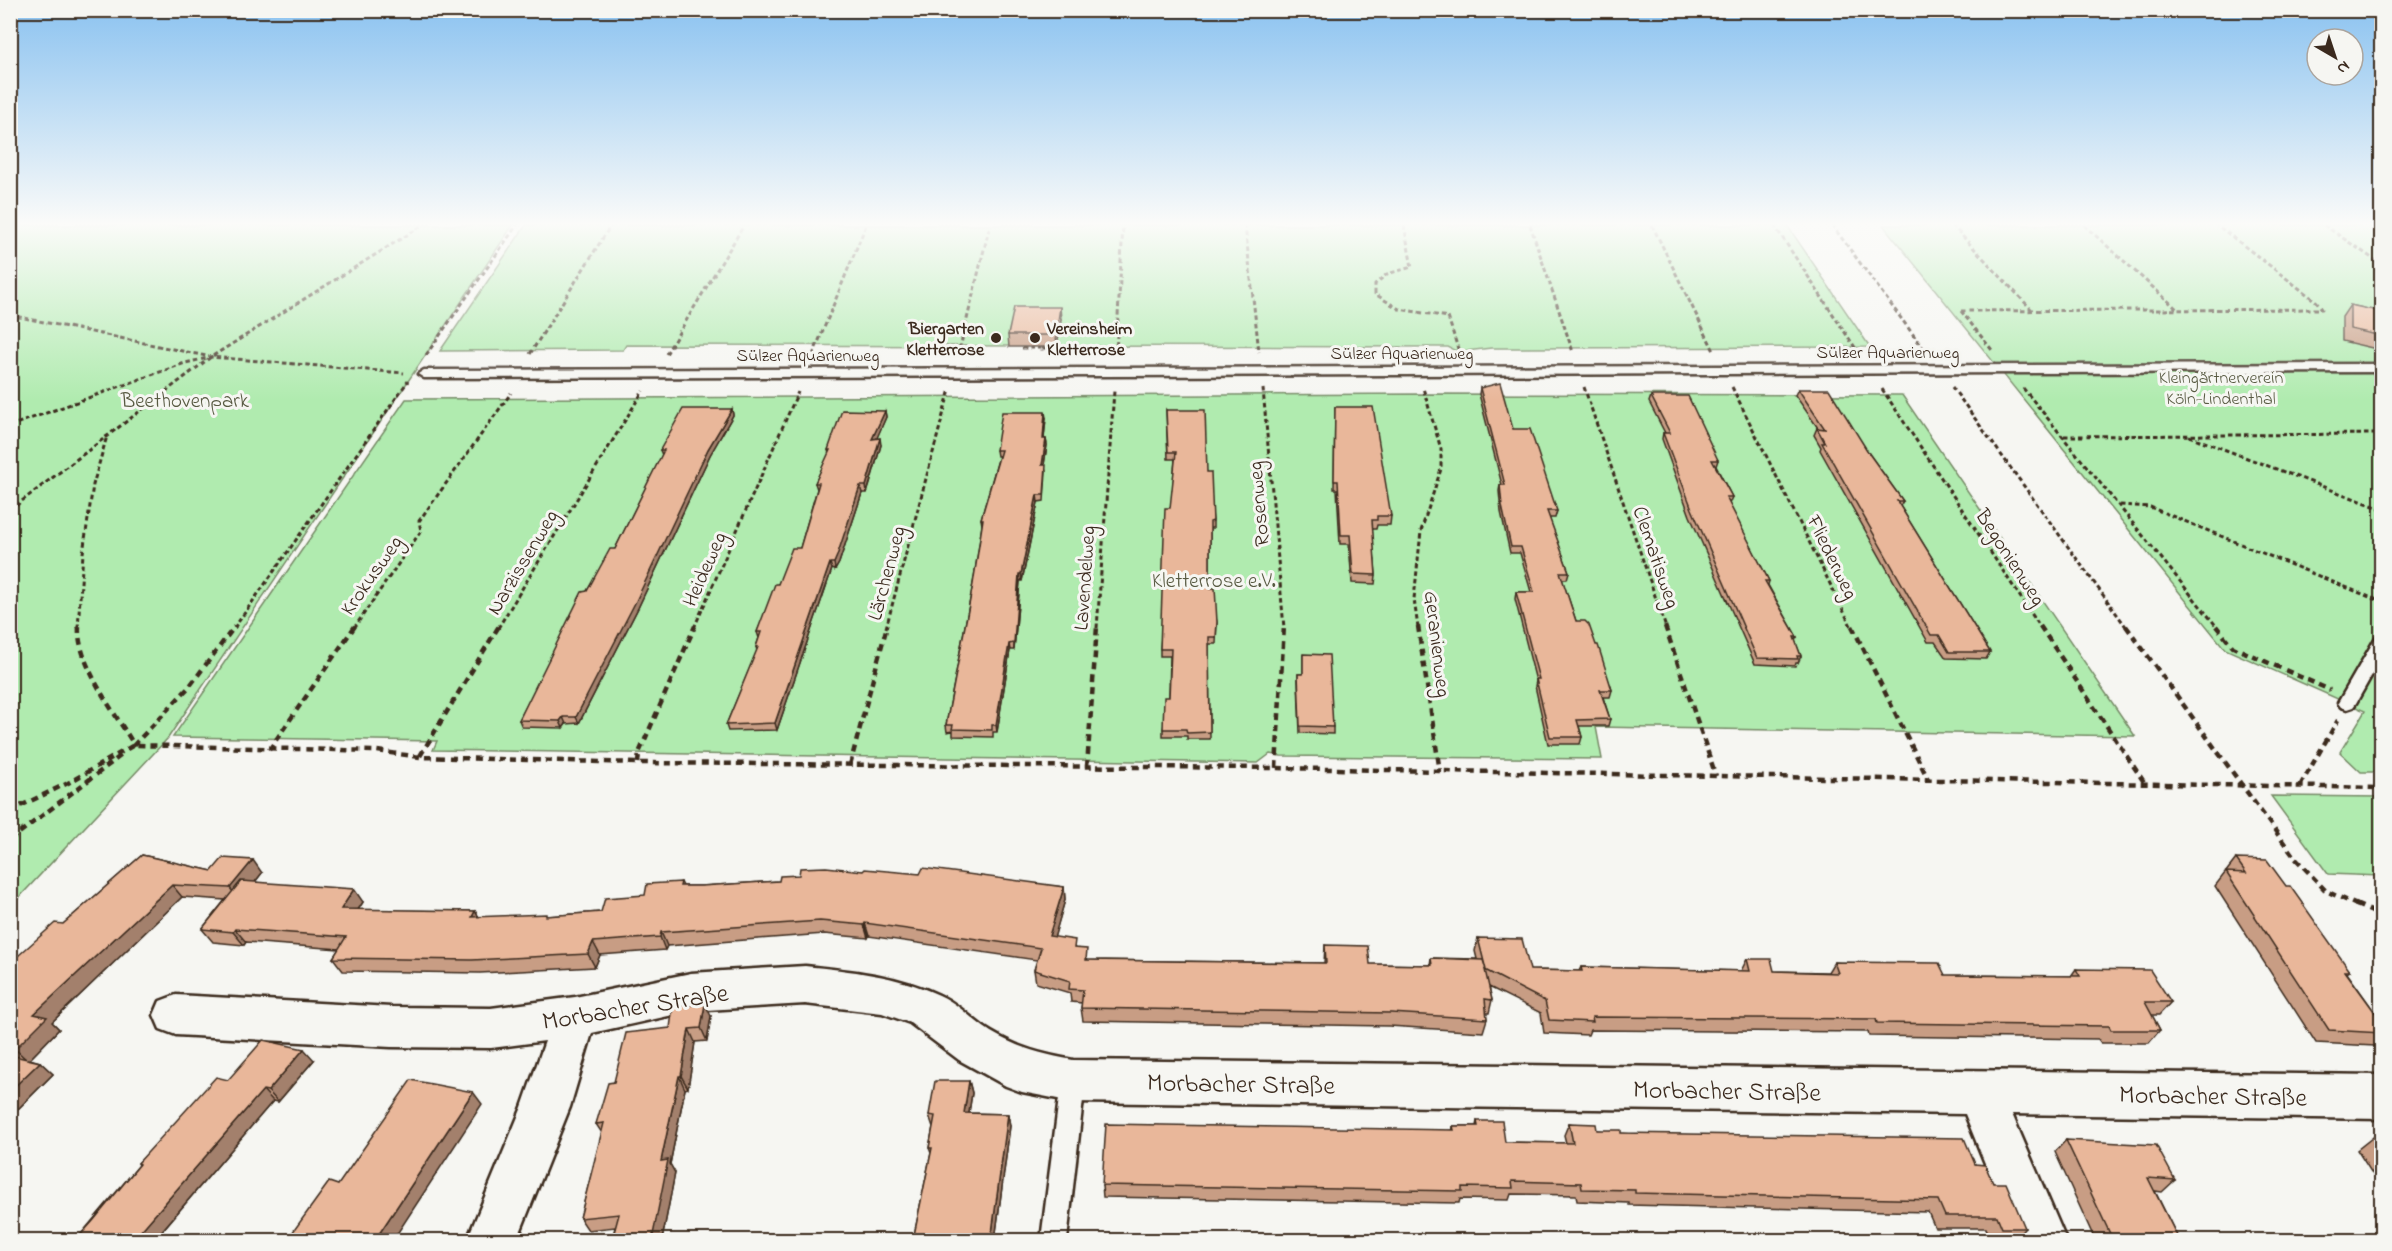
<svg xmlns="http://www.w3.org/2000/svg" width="2392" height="1251" font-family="'Indie Flower',sans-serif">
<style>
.green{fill:#b0ebaf;stroke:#768a66;stroke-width:1.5}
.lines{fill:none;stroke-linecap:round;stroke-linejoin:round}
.lane-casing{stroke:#3b2a1e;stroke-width:5}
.street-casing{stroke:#3b2a1e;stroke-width:5}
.path-far2{stroke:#3b2a1e;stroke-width:3;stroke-dasharray:4.5 3;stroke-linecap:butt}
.path-far1{stroke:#3b2a1e;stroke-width:4.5;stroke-dasharray:7 5;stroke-linecap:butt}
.path{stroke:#3b2a1e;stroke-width:5;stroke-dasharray:8 6;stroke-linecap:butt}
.lane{fill:#f6f6f2;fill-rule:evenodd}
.street{fill:#f6f6f2;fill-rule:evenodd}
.wall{fill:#c89d84;stroke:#3b2a1e;stroke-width:1.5}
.shaded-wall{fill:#a3806c;stroke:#3b2a1e;stroke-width:1.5}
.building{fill:#e9b79a;stroke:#3b2a1e;stroke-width:1.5}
.poi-dot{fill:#3b2a1e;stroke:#f6f6f2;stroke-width:2}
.labels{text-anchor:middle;stroke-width:6;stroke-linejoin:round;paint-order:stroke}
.far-poi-label{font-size:18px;font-weight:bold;fill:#3b2a1e;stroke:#f6f6f2;text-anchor:end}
.far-street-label{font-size:18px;fill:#3b2a1e;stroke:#f6f6f2}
.far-park-label{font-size:18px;fill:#585a42;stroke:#f6f6f2}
.park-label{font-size:21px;fill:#585a42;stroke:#f6f6f2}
.street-label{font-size:21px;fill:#3b2a1e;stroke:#f6f6f2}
.near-street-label{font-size:26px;fill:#3b2a1e;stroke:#f6f6f2}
</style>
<rect width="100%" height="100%" fill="#f6f6f2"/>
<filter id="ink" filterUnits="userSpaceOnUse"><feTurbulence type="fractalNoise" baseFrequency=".0167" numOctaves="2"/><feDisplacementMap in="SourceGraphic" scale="12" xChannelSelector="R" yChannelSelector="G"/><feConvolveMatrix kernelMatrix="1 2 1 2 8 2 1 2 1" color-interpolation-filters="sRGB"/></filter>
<g filter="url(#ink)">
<g class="green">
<polygon points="11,225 513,225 168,738 11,906"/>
<polygon points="526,225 1787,225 1870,347 1491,348 1458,352 1448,347 626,345 623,350 440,351"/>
<polygon points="1883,225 2381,225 2381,772 2361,772 2340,752 2365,711 2225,649"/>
<polygon points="1429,394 1902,395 2135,736 1596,727 1602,759 1281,756 1270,754 1258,763 433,750 437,741 173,737 406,399"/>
<polygon points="2271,796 2381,797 2381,876 2328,874"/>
</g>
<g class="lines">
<defs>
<g id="lane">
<polygon points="2382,364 2382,372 424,378 418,374 424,370"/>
<polygon points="2382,636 2382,657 2356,703 2353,707 2347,709 2341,707 2338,703 2376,637"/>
<polygon points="1073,1071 1081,1074 1085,1082 1067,1240 1041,1240 1061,1082 1065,1074"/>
</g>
<path id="street" d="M805 966C851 971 896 975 939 995 958 1003 973 1021 991 1032 1020 1049 1041 1054 1073 1060L2382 1075V1119L2012 1114 2066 1240H2016L1965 1114 1073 1102 1022 1092 1006 1086 959 1060 910 1023 882 1013 805 1004 691 1011 592 1033 570 1107 517 1240H467L522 1107 545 1041 491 1048 391 1047 176 1035 160 1029 154 1015 160 1001 176 995 391 1007 491 1008 575 997 691 973Z"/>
</defs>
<use href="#lane" class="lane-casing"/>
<use href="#street" class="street-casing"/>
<g class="path-far2">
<polyline points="1245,225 1259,352"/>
<polyline points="1404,225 1412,267 1387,274 1375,284 1375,294 1399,309 1448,317 1459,352"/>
<polyline points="1530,225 1573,352"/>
<polyline points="1652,225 1714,351"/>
<polyline points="1774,225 1858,352"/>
<polyline points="1832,225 1926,352"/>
<polyline points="1952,225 2032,310"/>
<polyline points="2084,225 2178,310"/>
<polyline points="2324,225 2382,265"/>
<polyline points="10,226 20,225"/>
<polyline points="1961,311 1992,350"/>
<polyline points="1961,311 2322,309 2317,302 2217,225"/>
<polyline points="10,315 211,357 404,373"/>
<polyline points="1022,348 1042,348 1042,351"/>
<polyline points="1042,348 1108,349 1112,353"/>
<polyline points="1116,353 1123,225"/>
<polyline points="530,354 611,225"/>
<polyline points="666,354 744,225"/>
<polyline points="426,355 517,225"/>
<polyline points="813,355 866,225"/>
<polyline points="958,356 990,225"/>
<polyline points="1584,387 1666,628"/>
<polyline points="1732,387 1852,628"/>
<polyline points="1952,387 2127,628"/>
<polyline points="2023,388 2218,628"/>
<polyline points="1263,389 1284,628"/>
<polyline points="1882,389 2041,628"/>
<polyline points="10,426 185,363 208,358"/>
<polyline points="2064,436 2382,434"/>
<polyline points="2189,436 2382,509"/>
<polyline points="2120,505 2150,507 2382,602"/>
<polyline points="10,510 211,357 423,225"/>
<polyline points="78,628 83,553 93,485 107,436"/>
<polyline points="234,628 408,381"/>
<polyline points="354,628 421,531 419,521 511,393"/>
<polyline points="498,628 643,391"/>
<polyline points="694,628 798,392"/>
<polyline points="886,628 950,389"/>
<polyline points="1097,628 1114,391"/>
<polyline points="1418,628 1414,599 1421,531 1441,469 1441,449 1423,388"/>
</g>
<g class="path-far1">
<path d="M79 626C76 663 116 714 134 745"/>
<polyline points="1418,626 1440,772"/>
<polyline points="1665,626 1716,776"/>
<polyline points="1852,626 1928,779"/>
<polyline points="2040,626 2144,782"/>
<polyline points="2126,626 2295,858 2326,891 2359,906"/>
<polyline points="2216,626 2233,647 2330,690"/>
<polyline points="133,746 189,687 235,626"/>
<polyline points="269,750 355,626"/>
<polyline points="420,756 499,626"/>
<polyline points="638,763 639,753 695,626"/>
<polyline points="850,765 887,626"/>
<polyline points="1087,767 1097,626"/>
<polyline points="1276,768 1284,626"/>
<polyline points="2300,786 2338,720"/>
<polyline points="10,811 68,783 134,745 377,751 420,757 638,763 1276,768 2382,788"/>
<polyline points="10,840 123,754"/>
</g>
<polyline class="path" points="2355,904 2382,916"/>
<use href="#lane" class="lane"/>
<use href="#street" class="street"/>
</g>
<g class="wall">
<polygon points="2350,305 2382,312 2381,350 2342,341 2342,317"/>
<polygon points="1061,319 1057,347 1009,347 1008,335"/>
<polygon points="1480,388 1513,429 1557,511 1555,518 1549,518 1569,572 1567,579 1562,579 1576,621 1596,645 1612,690 1610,697 1603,697 1610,719 1608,726 1579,726 1582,737 1580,744 1548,744 1535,686 1536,681 1515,599 1516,592 1531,592 1520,553 1510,553 1501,512 1499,491 1500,485 1502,485 1479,394"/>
<polygon points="1798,389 1870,455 1903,501 1900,506 1990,652 1986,659 1946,658 1935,642 1928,642 1820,450 1821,447 1814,435 1817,428 1818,428 1795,395"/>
<polygon points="1651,396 1718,460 1716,466 1732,497 1729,504 1769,581 1768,585 1797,637 1795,641 1801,656 1798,663 1796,663 1795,666 1755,664 1690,516 1662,439 1663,433 1665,433 1649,402"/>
<polygon points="1335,407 1391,516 1390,525 1377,525 1376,529 1372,529 1376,575 1375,584 1352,583 1349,544 1340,544 1337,489 1334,489"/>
<polygon points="732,409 733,415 710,455 638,608 579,723 566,724 563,728 522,727 519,720 587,591 615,549 662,455 660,450"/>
<polygon points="1166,410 1207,472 1213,521 1213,528 1210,528 1210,588 1217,622 1216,644 1209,644 1210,739 1187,739 1187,736 1163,736 1163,729 1169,697 1170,656 1160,656 1160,649 1175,459 1168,459"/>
<polygon points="885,411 886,417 876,439 881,445 870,484 867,493 862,493 839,563 835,570 832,569 777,730 728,731 726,725 757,651 756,647 759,638 757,632 778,584 800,548 817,489 815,483 829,454 828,450"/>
<polygon points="1046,418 1044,439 1046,439 1047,445 1044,465 1046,471 1044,501 1038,502 1022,581 1020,581 1014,650 1010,650 997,732 993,732 993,737 953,736 953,731 947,732 946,725 973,584 982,525 981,519 999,456 997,456 996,450"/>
<polygon points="1303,654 1333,727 1333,734 1300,733 1298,681 1298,674 1303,674"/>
<polygon points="142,855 212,871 262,873 255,882 363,902 358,910 475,911 479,917 547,916 601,912 681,882 683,886 701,886 779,881 863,871 920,874 1064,887 1065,900 1054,937 1075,948 1088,960 1324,963 1325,945 1370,964 1430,965 1431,958 1477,959 1475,951 1478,938 1530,970 1579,971 1581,967 1741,971 1747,959 1774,971 1828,972 1834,962 1945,975 2071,976 2076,969 2171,1002 2159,1015 2152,1015 2160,1030 2149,1043 2101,1043 2098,1039 1869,1036 1868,1032 1590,1030 1588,1035 1544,1033 1541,1013 1489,987 1492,1000 1489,1013 1486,1013 1487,1019 1483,1032 1389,1026 1083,1021 1081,1008 1082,1003 1071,1002 1070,993 1036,983 1034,970 1037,960 869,936 868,938 824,934 667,946 665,950 600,955 595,967 480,973 343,971 333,958 339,949 246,942 244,945 213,942 202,929 225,900 182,897 52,1022 59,1029 30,1059 40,1062 53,1074 10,1117 10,963 63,924"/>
<polygon points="2236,859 2350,971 2347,973 2382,1022 2382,1040 2375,1046 2316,1043 2215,886"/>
<polygon points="711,1016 707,1041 695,1042 688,1088 685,1089 670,1164 675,1173 662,1240 612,1240 615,1227 588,1230 580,1218 602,1133 596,1124 614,1082 670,1028"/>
<polygon points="314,1060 278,1102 273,1101 156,1238 159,1240 76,1240 139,1165 138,1163 228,1080"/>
<polygon points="969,1081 972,1093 969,1113 1008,1114 1010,1126 995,1240 913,1240 931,1153 929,1148 933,1127 929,1115"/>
<polygon points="1477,1121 1505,1142 1566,1143 1564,1135 1569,1123 1597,1130 1621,1133 1975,1164 1993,1183 2025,1228 2014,1240 1991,1240 1986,1228 1935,1228 1928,1212 1629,1205 1629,1203 1577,1201 1576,1195 1511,1194 1509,1200 1460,1199 1459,1203 1103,1197 1102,1185 1452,1130 1453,1126 1476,1126"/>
<polygon points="2382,1130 2382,1189 2357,1150"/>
<polygon points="2066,1140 2175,1180 2162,1192 2155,1191 2179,1240 2095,1240 2055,1152"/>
</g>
<g class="shaded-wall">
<polygon points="1060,307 1061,319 1057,347 1056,335"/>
<polygon points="732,409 733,415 710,455 638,608 579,723 576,717 708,449"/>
<polygon points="885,411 886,417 874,445 872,439"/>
<polygon points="1045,412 1046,418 1043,445 1043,439"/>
<polygon points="880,438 881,445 867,493 866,486"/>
<polygon points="1046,439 1047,445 1043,471 1042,465"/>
<polygon points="860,486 862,493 839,563 835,570 834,563"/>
<polygon points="1037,495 1038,502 1022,581 1021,574"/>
<polygon points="830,563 832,569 777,730 775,723"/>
<polygon points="1019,574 1020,581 1014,650 1014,643"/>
<polygon points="1009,644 1010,650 997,732 996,725"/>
<polygon points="563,717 566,724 563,728 560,721"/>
<polygon points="253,860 262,873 240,901 230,888"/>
<polygon points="172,885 182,897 52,1022 59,1029 28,1061 15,1049 34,1014"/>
<polygon points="1064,887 1065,900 1051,949 1049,936"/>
<polygon points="354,889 363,902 350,922 341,909"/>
<polygon points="475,911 483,924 472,917"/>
<polygon points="865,923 869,936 868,938 864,925"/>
<polygon points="235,929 246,942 244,945 233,932"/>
<polygon points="661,932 667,946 665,950 660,937"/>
<polygon points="593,942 600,955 595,967 588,954"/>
<polygon points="705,1004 711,1016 707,1041 701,1028"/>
<polygon points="689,1029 695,1042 688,1088 681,1076"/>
<polygon points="304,1049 314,1060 278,1102 268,1091"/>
<polygon points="40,1062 53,1074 10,1117 10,1091"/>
<polygon points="679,1076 685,1089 670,1164 675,1173 662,1240 652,1240 661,1161"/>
<polygon points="969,1081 972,1093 967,1125 964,1113"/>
<polygon points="263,1090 273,1101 154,1240 139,1233"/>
<polygon points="473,1092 482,1104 393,1240 375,1240"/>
<polygon points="1008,1114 1010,1126 995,1240 991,1240"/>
</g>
<g class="building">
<polygon points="2350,305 2382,312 2382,336 2350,329"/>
<polygon points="1014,307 1060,307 1056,335 1008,335"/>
<polygon points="1500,383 1513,429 1530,429 1557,511 1547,511 1569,572 1560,572 1576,621 1585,621 1589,625 1596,645 1598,645 1612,690 1600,690 1610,719 1577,720 1582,737 1550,737 1536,679 1539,679 1516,592 1534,592 1521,547 1511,547 1502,506 1500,485 1505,485 1480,388"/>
<polygon points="1798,389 1829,389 1870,455 1903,501 1897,501 1990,652 1949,652 1939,635 1931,635 1822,443 1825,443 1817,428 1825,429"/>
<polygon points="1651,396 1688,396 1718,460 1712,460 1732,497 1726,497 1769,581 1765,581 1797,637 1794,637 1801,656 1797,656 1798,659 1757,658 1692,509 1663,433 1670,433"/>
<polygon points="1335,407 1373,407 1391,516 1377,516 1377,520 1372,520 1376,575 1353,574 1350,535 1341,535 1338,481 1334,481"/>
<polygon points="683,409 732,409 708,449 636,601 576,717 563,717 560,721 519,720 582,592 587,591 610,549 615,549 664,450 660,450"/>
<polygon points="842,410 885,411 872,439 880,438 866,486 860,486 837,556 834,563 830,563 775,723 726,725 758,647 756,647 761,632 757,632 775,584 778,584 792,548 800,548 819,483 815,483 830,450 828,450"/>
<polygon points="1166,410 1205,410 1207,472 1211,472 1213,521 1210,522 1210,588 1215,588 1217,622 1216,637 1209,637 1210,732 1187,733 1186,729 1163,729 1164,697 1169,697 1171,649 1160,649 1165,508 1170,508 1176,452 1168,452"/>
<polygon points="1002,412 1045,412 1043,439 1046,439 1042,465 1046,465 1044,495 1037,495 1021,574 1019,574 1014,643 1009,644 996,725 992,725 992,730 952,729 953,725 946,725 973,584 983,519 981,519 1001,450 996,450"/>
<polygon points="1303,654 1329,655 1333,727 1300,726 1298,674 1303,674"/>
<polygon points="142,855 212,871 223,858 253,860 230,888 172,885 34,1014 47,1017 15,1049 10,1048 10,963 55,923 63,924"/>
<polygon points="2236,859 2267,860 2286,886 2290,886 2350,971 2345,971 2382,1022 2382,1033 2329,1030 2226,872 2246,873"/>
<polygon points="826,867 863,871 865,869 920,874 923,868 1064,887 1049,936 1075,940 1074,948 1087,949 1086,960 1326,963 1325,945 1368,946 1370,964 1432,965 1431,958 1483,960 1486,970 1478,938 1522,939 1530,970 1582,971 1581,967 1750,971 1747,959 1771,959 1774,971 1838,973 1834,962 1939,963 1945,975 2080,976 2076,969 2150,970 2171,1002 2145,1002 2160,1030 2111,1030 2109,1026 1877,1023 1876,1019 1592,1017 1593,1022 1549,1020 1545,1001 1485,970 1492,1000 1485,999 1487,1019 1391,1013 1081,1008 1083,990 1069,989 1070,981 1034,970 1041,948 865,923 864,925 820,921 661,932 660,937 593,942 588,954 472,960 333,958 346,937 235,929 233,932 202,929 241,881 354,889 341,909 475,911 472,917 546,914 546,916 601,912 605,898 645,895 647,884 681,882 680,886 701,886 779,881 780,876 799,875 800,868"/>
<polygon points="705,1004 701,1028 689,1029 681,1076 679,1076 661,1161 668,1160 652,1240 612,1240 619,1214 580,1218 604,1123 596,1124 608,1083 614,1082 626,1033 670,1028 673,1006"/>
<polygon points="263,1040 304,1049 268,1091 263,1090 139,1233 157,1238 155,1240 76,1240 93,1221 140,1164 138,1163 216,1077 228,1080"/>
<polygon points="10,1055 40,1062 10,1091"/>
<polygon points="411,1080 473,1092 375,1240 287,1240 329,1182 338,1185"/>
<polygon points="935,1081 969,1081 964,1113 1008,1114 991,1240 913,1240 932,1148 929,1148 935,1116 929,1115"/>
<polygon points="1477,1121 1502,1121 1505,1142 1573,1143 1569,1123 1596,1124 1597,1130 1621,1130 1621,1133 1964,1138 1975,1164 1985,1165 1993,1183 2006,1183 2025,1228 2002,1228 1997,1216 1945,1216 1938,1200 1635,1193 1635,1190 1582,1189 1581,1183 1512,1181 1513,1188 1462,1187 1462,1191 1102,1185 1106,1124 1454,1130 1453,1126 1478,1126"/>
<polygon points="2066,1140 2156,1145 2175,1180 2148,1178 2179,1240 2113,1240"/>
</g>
</g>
<linearGradient id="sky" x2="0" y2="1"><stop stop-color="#8ac2f0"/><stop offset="0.56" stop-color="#fbfbf9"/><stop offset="1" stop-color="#fbfbf9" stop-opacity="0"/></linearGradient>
<rect width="2392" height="400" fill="url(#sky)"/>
<g class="poi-dot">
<circle cx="996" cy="338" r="6"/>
<circle cx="1035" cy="338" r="6"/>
</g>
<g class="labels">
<g class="far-poi-label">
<text x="984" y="334">Biergarten<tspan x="984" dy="21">Kletterrose</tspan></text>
<text x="1047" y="334" text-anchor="start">Vereinsheim<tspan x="1047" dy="21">Kletterrose</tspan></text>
</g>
<g class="far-street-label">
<text x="1888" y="358">Sülzer Aquarienweg</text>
<text x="1402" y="359">Sülzer Aquarienweg</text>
<text x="808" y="361">Sülzer Aquarienweg</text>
</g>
<g class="far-park-label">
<text x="2221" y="383">Kleingärtnerverein<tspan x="2221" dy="21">Köln-Lindenthal</tspan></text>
</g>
<g class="park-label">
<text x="185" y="407">Beethovenpark</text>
<text x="1214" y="587">Kletterrose e.V.</text>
</g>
<g class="street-label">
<text transform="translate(1258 504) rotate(-95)" y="7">Rosenweg</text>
<text transform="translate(1657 557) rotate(71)" y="7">Clematisweg</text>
<text transform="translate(1833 557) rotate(64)" y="7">Fliederweg</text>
<text transform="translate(2011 557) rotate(57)" y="7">Begonienweg</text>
<text transform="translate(522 562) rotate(-59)" y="7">Narzissenweg</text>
<text transform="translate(704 569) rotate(-66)" y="7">Heideweg</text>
<text transform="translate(886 573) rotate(-75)" y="7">Lärchenweg</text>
<text transform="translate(371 575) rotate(-55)" y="7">Krokusweg</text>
<text transform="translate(1084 578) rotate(-86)" y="7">Lavendelweg</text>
<text transform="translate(1438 644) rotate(83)" y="7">Geranienweg</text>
</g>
<g class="near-street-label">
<text transform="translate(635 1006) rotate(-9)" y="9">Morbacher Straße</text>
<text transform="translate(1241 1083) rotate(1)" y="9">Morbacher Straße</text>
<text transform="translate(1727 1090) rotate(1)" y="9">Morbacher Straße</text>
<text transform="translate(2213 1095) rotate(1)" y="9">Morbacher Straße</text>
</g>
</g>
<rect width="2392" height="1251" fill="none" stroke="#f6f6f2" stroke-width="36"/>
<rect x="18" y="18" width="2356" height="1215" fill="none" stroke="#3b2a1e" stroke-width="2" filter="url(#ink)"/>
<g transform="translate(2335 57) rotate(141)"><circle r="28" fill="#f6f6f2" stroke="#aba49d" stroke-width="1.5"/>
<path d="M0-4.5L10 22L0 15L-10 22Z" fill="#3b2a1e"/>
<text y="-9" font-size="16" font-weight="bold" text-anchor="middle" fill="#3b2a1e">N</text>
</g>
</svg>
